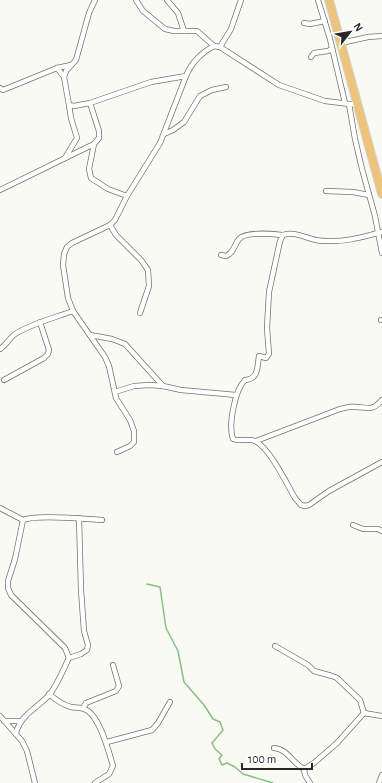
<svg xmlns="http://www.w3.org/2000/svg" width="382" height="783" font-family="'Alegreya Sans',sans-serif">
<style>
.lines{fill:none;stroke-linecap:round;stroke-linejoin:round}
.stream{stroke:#89c082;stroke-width:1.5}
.minor-casing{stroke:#74736f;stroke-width:6}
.trunk-casing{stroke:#d8d8d8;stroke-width:10}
.minor{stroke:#fff;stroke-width:4.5}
.trunk{stroke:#ecc47e;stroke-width:8}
</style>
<rect width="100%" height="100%" fill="#fafaf5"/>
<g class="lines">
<polyline class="stream" points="147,584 160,587 166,628 178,651 184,682 204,705 213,719 220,722 223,730 212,743 215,749 222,755 219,759 222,765 227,763 235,767 243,774 273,783"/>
<defs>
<g id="minor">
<polyline points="136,0 143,11 165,29 174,31 197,31 214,46"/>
<polyline points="167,0 178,13 184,31"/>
<polyline points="318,0 330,39 345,103"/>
<polyline points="304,23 310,24 325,21"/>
<polyline points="341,43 368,37 382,36"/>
<polyline points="220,47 231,29 241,0"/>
<polyline points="311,57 314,53 328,51 332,49"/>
<polyline points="57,68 64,77 69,105 74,106 90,103"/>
<polyline points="64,77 66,71 76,60 89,13 95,0"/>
<polyline points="0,88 3,90 57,68 71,65"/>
<polyline points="349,104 355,139 362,169 375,216 382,253"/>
<polyline points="164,134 173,130 184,122 200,96 212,90 226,87"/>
<polyline points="94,144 89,169 91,178 108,189 127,196"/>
<polyline points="65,158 77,138 71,118 69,105"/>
<path d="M0 190 94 144 99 138V131L90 103 151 82 186 76C191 63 202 52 214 46L220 47 279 85 325 101 358 105"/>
<polyline points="326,191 353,192 369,195"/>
<polyline points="110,225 116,235 141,260 148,270 149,286 140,313"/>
<path d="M382 232C365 236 347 242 329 241 325 241 320 241 316 240 305 238 295 231 283 235L280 241 269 292 267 328 269 354 266 358 259 356C257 367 259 379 245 380 235 390 228 425 233 439 241 442 248 438 255 441 269 447 287 484 295 498L301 505 305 506 309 505 329 491 382 462"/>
<path d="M221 255 226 256C234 253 234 245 239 239 246 231 273 234 283 235"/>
<polyline points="381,320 382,320"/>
<polyline points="90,335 112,339 125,344 163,386"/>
<path d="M0 349C6 345 10 338 15 334 33 323 54 318 73 311"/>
<polyline points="4,380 44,358 48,354 49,350 40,322"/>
<polyline points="115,392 134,386 150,385 163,386 181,390 236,395"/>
<path d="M256 441 340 409C345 408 350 406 356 407 368 407 372 412 382 400"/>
<polyline points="117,452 130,446 134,442 134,431 130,420 116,398 109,366 105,357 73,311 68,298 63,265 64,254 67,247 72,243 110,225 115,220 127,196 160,143 186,76"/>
<polyline points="0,508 23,520"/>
<polyline points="353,525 363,529 378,529 382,531"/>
<polyline points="275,646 308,665 314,671 332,676 337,678 360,700 364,713"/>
<polyline points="69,658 81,654 87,650 88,645 84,631 81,590 79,518"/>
<path d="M49 694C56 700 63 705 71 707 75 708 80 707 84 709 99 713 109 752 113 766L109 774 95 783"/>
<polyline points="83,708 86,703 116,691 119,686 113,665"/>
<polyline points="0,716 22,741 27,751 35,783"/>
<polyline points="4,721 20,721"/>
<path d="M16 733C21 714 38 708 50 694 58 683 63 670 69 658L65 648 11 595 8 588V581L15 559 23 520C36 514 86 519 102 520"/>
<polyline points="107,742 152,730 158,723 170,702"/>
<path d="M274 748C288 749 292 763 304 769L314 763 337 743 364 713 382 716"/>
<polyline points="304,769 305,775 310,783"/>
<polyline points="379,783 382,775"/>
</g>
<polyline id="trunk" points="329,0 382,194"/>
</defs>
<use href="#minor" class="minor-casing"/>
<use href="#trunk" class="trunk-casing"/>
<use href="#minor" class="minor"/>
<use href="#trunk" class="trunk"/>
</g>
<g transform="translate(350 32) rotate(59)" stroke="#ffffff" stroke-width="3" paint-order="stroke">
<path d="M0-3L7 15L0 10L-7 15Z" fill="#282826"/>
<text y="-6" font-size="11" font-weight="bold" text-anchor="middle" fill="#282826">N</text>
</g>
<path d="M242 763v6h70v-6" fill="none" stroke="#282826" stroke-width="2"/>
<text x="248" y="763" font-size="12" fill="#282826" stroke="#ffffff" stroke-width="3" paint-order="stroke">100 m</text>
</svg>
